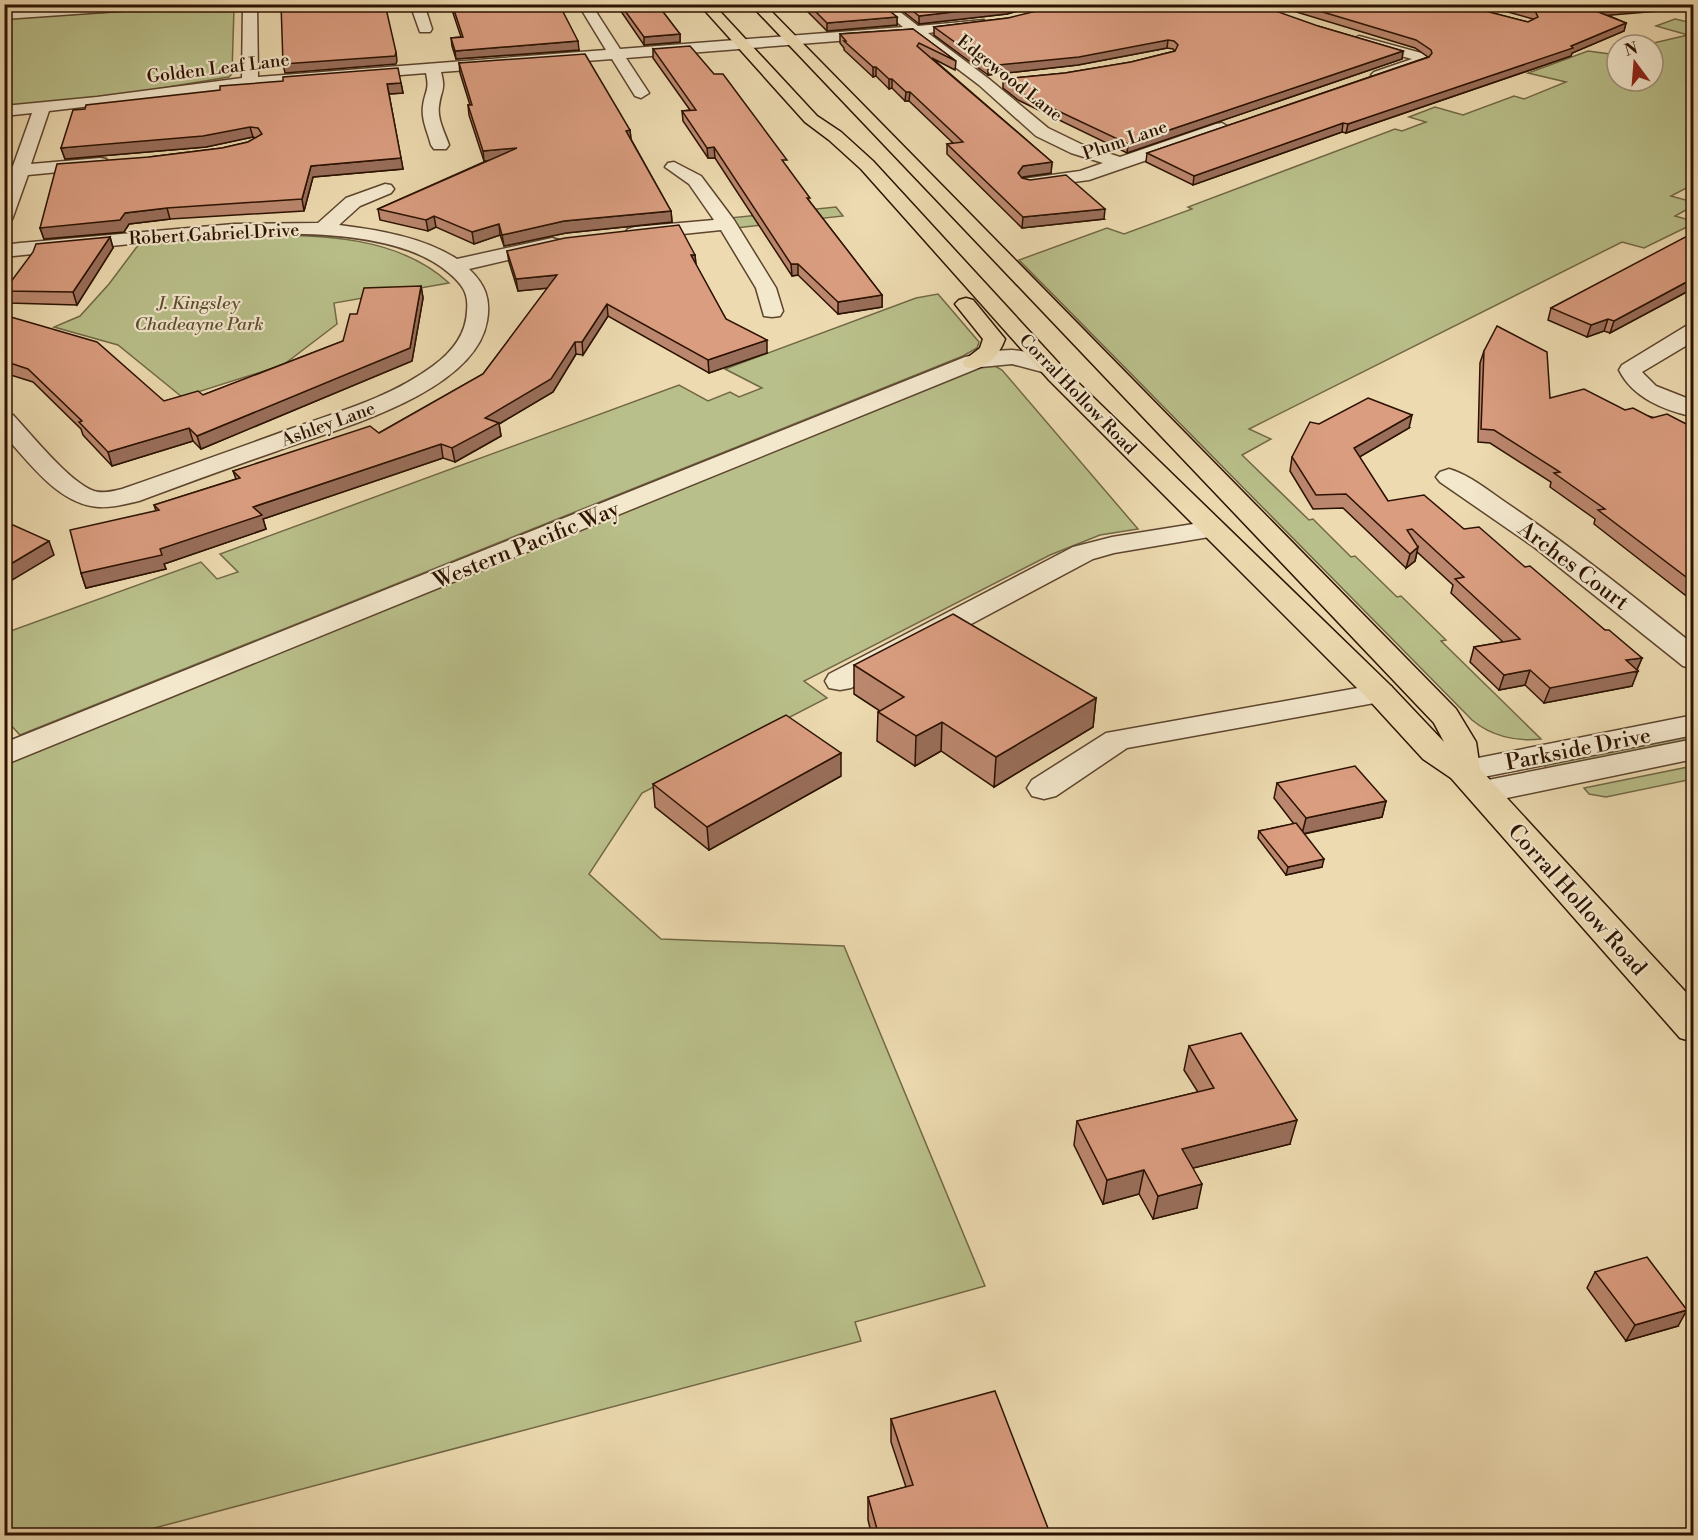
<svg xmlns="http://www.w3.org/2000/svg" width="1698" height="1540" font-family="'Libre Bodoni',serif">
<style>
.green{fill:#b9bf8a;stroke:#726846;stroke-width:1.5}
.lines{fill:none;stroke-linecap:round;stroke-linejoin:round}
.minor-casing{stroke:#5c442d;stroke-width:3}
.major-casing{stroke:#2c1201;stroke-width:3}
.minor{fill:#f3e7cc;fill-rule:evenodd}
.major{fill:#eddab0;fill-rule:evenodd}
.wall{fill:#bb876e;stroke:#2c1201;stroke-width:1.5}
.shaded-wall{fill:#996e5a;stroke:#2c1201;stroke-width:1.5}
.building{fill:#da9d80;stroke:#2c1201;stroke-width:1.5}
.labels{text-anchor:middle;stroke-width:4.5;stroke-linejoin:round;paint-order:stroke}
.far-street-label{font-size:18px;fill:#2c1201;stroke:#f3e7cc}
.far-park-label{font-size:18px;font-style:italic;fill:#5d4f31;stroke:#f3e7cc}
.street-label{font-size:22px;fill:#2c1201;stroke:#f3e7cc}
</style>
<rect width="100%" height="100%" fill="#eddab0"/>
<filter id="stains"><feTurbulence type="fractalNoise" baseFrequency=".00333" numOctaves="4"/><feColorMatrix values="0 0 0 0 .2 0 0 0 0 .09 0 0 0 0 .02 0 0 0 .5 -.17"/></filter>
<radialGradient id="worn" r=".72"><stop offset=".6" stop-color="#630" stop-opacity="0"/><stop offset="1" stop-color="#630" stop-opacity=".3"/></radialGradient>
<g class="green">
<polygon points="216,5 234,8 232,74 229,77 119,95 5,106 5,19"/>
<path d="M1675 19 1693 23 1694 184 1671 196 1693 202V206L1675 216 1693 221V224L1644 248 1622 242 1249 429 1271 439 1242 455 1309 520 1313 519 1351 557 1355 556 1397 597 1401 596 1446 640 1441 641 1541 739C1516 742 1491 736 1472 720L1019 260 1107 228 1124 234 1192 209 1188 207 1395 129 1402 131 1426 122 1409 117 1435 107 1463 115 1514 96 1524 99 1566 82 1528 73 1588 51 1617 55V81H1653V45H1645L1688 35 1656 26Z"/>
<polygon points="836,207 843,216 736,228 729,218"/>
<path d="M257 235C322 235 398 236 449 283L334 303 337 324 283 365 182 397 118 345 54 327 80 316 109 284 139 244Z"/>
<polygon points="938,294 979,342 977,348 963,356 20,735 5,719 5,633 201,562 217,579 238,572 220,554 679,385 708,401 730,392 739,397 762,388 725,369 916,298"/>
<polygon points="993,365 1002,370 1138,529 1100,535 1050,555 804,681 827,698 642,793 589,874 661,939 844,946 985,1286 855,1322 861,1341 128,1535 5,1536 5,762 969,368"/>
<polygon points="1693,733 1693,742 1550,769 1545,767 1545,764"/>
<polygon points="1693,766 1693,779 1606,797 1589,794 1584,788"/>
</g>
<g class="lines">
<defs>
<g id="minor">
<polygon points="96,4 167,4 161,8 4,19 4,11"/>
<path d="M243 4H257L258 77 606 50 578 4H591L620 49 903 27 875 4H890L918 26 984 20 986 23 979 27 928 33 989 79 1048 128 1083 145 1120 157 1216 124 1222 123 1230 128 1228 132 1089 180 1029 188 1023 187 1020 183 1023 179 1080 171 1103 163 1071 153 1036 136 979 85 913 35 626 58 649 93 641 98 635 96 612 59 441 72C446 91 441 89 439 106 437 119 445 133 449 145L446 149H434L431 145C428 133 421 119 423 106 425 90 430 91 426 73L250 87 49 111 31 164 100 158 106 159 109 163 106 167 100 168 28 175 13 217 11 221 4 223V190L9 177H4V167L13 166 32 113 4 116V106L97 97 242 78Z"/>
<polygon points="410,4 424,4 432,29 430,32 420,32"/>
<polygon points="1359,36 1425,54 1427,57 1423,65 1384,78 1374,78 1371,75 1374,72 1412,59 1354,43 1352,40"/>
<polygon points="674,162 701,176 734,220 776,288 783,311 780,316 772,317 764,316 756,288 721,230 635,239 628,237 625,233 628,229 635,227 714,220 689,184 665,167 668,163"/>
<path d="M385 184 391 185 394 189 391 193 360 206 339 225C378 230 423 237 457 259L552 238 559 240 562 244 559 248 469 269C485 284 491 299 487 321 475 393 337 429 277 451 231 467 185 484 139 501 126 504 112 508 98 507 58 504 29 462 4 435V413L13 415C32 435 69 482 94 491 103 494 114 491 122 489 179 469 236 449 293 428 341 411 391 397 433 366 452 352 466 335 467 311 469 293 462 284 449 273 383 216 221 236 140 243 95 248 49 252 4 257V245L20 243 234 224 318 223 346 198Z"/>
<path d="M1694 325V341L1642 372 1656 386 1694 401V417C1664 410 1633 398 1619 370L1622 365 1686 326Z"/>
<path d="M1012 350C1027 352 1052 354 1061 367L1058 372 1050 374 1012 364 981 367 4 765V743L965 357 992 351Z"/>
<path d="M1449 469C1470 475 1490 492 1508 504 1572 547 1633 596 1694 645V669L1683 666 1534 547 1440 482 1436 477 1440 472Z"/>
<polygon points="1212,521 1221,523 1225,529 1221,535 1114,553 1093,559 851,688 840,690 829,688 825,681 829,674 1073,547 1112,537"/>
<polygon points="1380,684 1391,686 1396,693 1391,700 1127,748 1056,796 1044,799 1032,796 1027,788 1032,780 1106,733"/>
<polygon points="1694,715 1694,735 1463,781 1451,778 1446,771 1451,764 1463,761"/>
<polygon points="1694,739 1694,759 1483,803 1471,800 1466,792 1471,784 1483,781"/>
</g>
<g id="major">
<polygon points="699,4 713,4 817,116 841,132 873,161 1065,370 1391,686 1444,742 1434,723 750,4 764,4 1456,709 1476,742 1480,769 1694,1001 1694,1042 1680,1038 1451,778 1423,759 1369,700 1049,380 861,169 829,140 805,122"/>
<path d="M966 298 973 300 1005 339C999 356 985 372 965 367L962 362 980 348 983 339 955 304 959 300Z"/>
</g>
</defs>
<use href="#minor" class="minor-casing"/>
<use href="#major" class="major-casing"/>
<use href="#minor" class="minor"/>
<use href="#major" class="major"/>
</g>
<g class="wall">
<polygon points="450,4 559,4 579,50 456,59 452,46 451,38 461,37"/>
<polygon points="616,4 657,4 680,34 680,42 644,45"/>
<polygon points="800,4 881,4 897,17 897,25 827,31"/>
<polygon points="894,4 1042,4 1007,14 919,24"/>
<polygon points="1270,4 1458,4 1528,22 1533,20 1533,19 1479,4 1694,4 1607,15 1626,23 1624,31 1572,53 1571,56 1346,133 1342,132 1193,185 1146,162 1147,153 1428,57 1415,48"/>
<polygon points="1008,18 1318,26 1403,51 1402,59 1127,153 1018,100 1003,88 1003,79 1065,73 1131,62 1175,51 1173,49 1167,48 1078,65 988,75 934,35 934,27"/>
<polygon points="913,29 956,61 955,70 932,58 1052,162 1051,173 1023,177 1022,178 1104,219 1022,228 947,154 947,144 953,143 909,101 905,101 892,88 889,89 876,76 873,77 844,50 844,48 840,43 840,34"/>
<polygon points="653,49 787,167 810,202 882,295 882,307 838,314 798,275 792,276 715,158 708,158 683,121 682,111 690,110 653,58"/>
<polygon points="459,63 630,130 631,139 671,211 672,222 566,233 504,246 500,235 474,244 436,227 428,231 380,220 378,209 486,161 484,161 469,115 468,105 470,105 460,73"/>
<polygon points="401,83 403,93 389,94 403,169 313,177 304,211 170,219 129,224 124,232 44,239 40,228 149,157 222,148 248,142 256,138 253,137 206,147 65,159 61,148"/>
<polygon points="1694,235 1694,288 1610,333 1604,331 1587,337 1548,320 1551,308"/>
<polygon points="110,237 113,248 77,305 8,303 4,291"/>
<polygon points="507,251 695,255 696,265 726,319 767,353 709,373 608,316 583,355 576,354 553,392 499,424 501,436 455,462 443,458 263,519 266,529 164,564 166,569 86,588 81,573 156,511 154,505 236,479 233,471 379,433 483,374 548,288 518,291 509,262"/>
<polygon points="421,286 423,298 412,361 201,449 193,441 112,466 83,435 81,429 33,382 4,373 4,315 164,401 203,395 343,341 357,314"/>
<polygon points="1484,351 1550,398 1625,410 1694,428 1694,602 1594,524 1595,519 1550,487 1551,482 1490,443 1478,442 1480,363"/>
<polygon points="1319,424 1409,428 1359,457 1388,501 1464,529 1525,567 1605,630 1642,658 1637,670 1632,686 1544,703 1525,685 1499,690 1470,662 1474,647 1503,642 1451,593 1453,585 1417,552 1415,561 1406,568 1343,508 1313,509 1290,471 1292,457"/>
<polygon points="854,665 1096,698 1093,727 994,787 941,751 915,766 877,741 878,712 880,711 854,694"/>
<polygon points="841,776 709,850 655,807 653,784"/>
<polygon points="1277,783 1386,801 1382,817 1304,834 1322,867 1286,875 1258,838 1259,831 1294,824 1274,798"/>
<polygon points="1189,1046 1290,1144 1193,1168 1197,1208 1153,1219 1139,1194 1103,1204 1074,1145 1077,1121 1198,1092 1184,1070"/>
<polygon points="1595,1272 1678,1326 1626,1341 1587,1288"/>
<polygon points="891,1419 1051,1536 872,1536 868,1520 868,1497 906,1487 891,1442"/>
</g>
<g class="shaded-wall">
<polygon points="24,4 53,4 25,7"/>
<polygon points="1013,4 1042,4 1007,14 919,24 919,16"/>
<polygon points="1648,4 1694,4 1694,8 1589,17 1591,9"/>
<polygon points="897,17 897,25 827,31 827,23"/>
<polygon points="1626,23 1624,31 1572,53 1571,56 1346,133 1348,124 1571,46"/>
<polygon points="680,34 680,42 644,45 644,37"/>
<polygon points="1168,40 1167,48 1078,65 988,75 988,66"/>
<polygon points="578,41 579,50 456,59 455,51"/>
<polygon points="1403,51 1402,59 1127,153 1128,144"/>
<polygon points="396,52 397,61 396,64 285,73 283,64"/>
<polygon points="873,67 876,67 876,76 873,77"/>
<polygon points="889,79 892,79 892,88 889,89"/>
<polygon points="401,83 403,93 389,94 387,84"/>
<polygon points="906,92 910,92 909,101 905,101"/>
<polygon points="1343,123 1342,132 1193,185 1194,176"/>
<polygon points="250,127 253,137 206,147 65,159 61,148"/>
<polygon points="630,130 631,141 626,131"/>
<polygon points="714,147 715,158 708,158 707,148"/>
<polygon points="517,148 519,158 484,161 483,151"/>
<polygon points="401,158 403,169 313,177 304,211 302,199 311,166"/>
<polygon points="1052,162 1051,173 1023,177 1018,183 1018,173 1023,166"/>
<polygon points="167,208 170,219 129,224 124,232 44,239 40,228 125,213"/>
<polygon points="1105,209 1104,219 1022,228 1023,217"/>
<polygon points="671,211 672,222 566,233 504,246 502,235 564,221"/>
<polygon points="434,216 436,227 428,231 426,220"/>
<polygon points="499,224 500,235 474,244 472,232"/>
<polygon points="110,237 113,248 77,305 73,292"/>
<polygon points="691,255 695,255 696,266"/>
<polygon points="791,264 798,264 798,275 792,276"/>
<polygon points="557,275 559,287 518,291 516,279"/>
<polygon points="1694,278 1694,288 1610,333 1614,321"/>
<polygon points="421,286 423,298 412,361 201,449 197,436 410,348"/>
<polygon points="882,295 882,307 838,314 838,302"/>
<polygon points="607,304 608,316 583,355 582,342"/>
<polygon points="1608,319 1604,331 1587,337 1591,325"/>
<polygon points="767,340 767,353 709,373 708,360"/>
<polygon points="575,342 576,354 553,392 499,424 501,436 455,462 452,448 485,418"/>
<polygon points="1412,415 1409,428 1351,462 1354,448"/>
<polygon points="189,428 193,441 112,466 108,452"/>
<polygon points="441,444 443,458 263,519 266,529 164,564 166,569 86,588 81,573 160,549 253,507"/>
<polygon points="49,541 54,555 4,585 4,568"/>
<polygon points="1418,547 1415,561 1406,568 1410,554"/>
<polygon points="1642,658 1636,672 1638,671 1632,686 1544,703 1550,688 1626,660"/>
<polygon points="1530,670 1525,685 1499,690 1504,675"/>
<polygon points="1096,698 1093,727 994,787 996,757"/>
<polygon points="942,722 941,751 915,766 916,736"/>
<polygon points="841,753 841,776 709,850 707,827"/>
<polygon points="1386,801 1382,817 1302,834 1306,818"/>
<polygon points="1324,859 1322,867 1286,875 1288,867"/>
<polygon points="1297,1120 1290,1144 1177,1172 1182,1149"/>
<polygon points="1144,1170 1139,1194 1103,1204 1107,1180"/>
<polygon points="1202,1184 1197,1208 1153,1219 1158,1196"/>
<polygon points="1687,1310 1678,1326 1626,1341 1635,1325"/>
</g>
<g class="building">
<polygon points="281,4 385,4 396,52 395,56 283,64"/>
<polygon points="452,4 559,4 578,41 455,51 451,38 463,37"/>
<polygon points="620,4 657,4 680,34 644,37"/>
<polygon points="808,4 881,4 897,17 827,23"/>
<polygon points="904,4 1013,4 1007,6 919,16"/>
<polygon points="1065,4 1256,4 1318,26 1403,51 1128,144 1018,92 1003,79 1065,73 1131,62 1175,51 1178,45 1174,41 1168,40 1079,57 988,66 934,27 1008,18"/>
<polygon points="1296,4 1458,4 1528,22 1538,17 1535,11 1510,4 1648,4 1591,9 1626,23 1571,46 1573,48 1348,124 1343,123 1194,176 1147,153 1429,57 1432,53 1431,50 1416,40"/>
<polygon points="913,29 956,61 919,43 917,46 1052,162 1023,166 1018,173 1022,178 1030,180 1066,175 1105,209 1023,217 947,144 963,142 910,92 906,92 892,79 889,79 876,67 873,67 844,41 846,41 840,34"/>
<polygon points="690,46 714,74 723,74 787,160 782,160 810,198 807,198 882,295 838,302 798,264 791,264 714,147 707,148 682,111 696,110 653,49"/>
<polygon points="585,54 630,130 626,131 671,211 564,221 502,235 499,224 472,232 434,216 426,220 378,209 517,148 483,151 468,105 472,105 459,63"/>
<polygon points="398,68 401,83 387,84 401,158 311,166 302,199 167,208 125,213 120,220 40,228 57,164 149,157 222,148 248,142 262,134 258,128 250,127 203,136 61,148 73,110 85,109 86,105 220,90 220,86 283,81 283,77"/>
<polygon points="679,225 695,255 691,255 726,319 767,340 708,360 607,304 582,342 575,342 551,379 485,418 499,423 452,448 441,444 253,507 262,515 160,549 162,555 81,573 70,530 159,510 154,505 240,478 233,471 370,426 379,433 483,374 557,275 516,279 507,251 565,238"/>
<polygon points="1691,234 1694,235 1694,278 1614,321 1608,319 1591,325 1551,308"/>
<polygon points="110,237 73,292 4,291 33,252 36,244"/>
<polygon points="421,286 410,348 197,436 189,428 108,452 79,422 82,421 28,369 4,361 4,315 97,342 164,401 198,391 203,395 343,341 350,314 357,314 364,288"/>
<polygon points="1497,326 1547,352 1550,398 1584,389 1625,410 1633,408 1652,418 1667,414 1694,428 1694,515 1689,516 1694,519 1694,583 1598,510 1605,509 1554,473 1560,472 1494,430 1481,429 1484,351"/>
<polygon points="1368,398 1412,415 1354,448 1388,501 1424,495 1464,529 1479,527 1525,567 1530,566 1605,630 1609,630 1642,658 1626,660 1638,671 1550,688 1530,670 1504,675 1474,647 1520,639 1455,579 1464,577 1412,529 1407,530 1418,547 1410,554 1346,494 1316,495 1292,457 1310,422 1319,424"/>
<polygon points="4,521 49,541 4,568"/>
<polygon points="953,614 1096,698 996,757 942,722 916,736 878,712 904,697 854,665"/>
<polygon points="786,715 841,753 707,827 653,784"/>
<polygon points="1355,766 1386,801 1306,818 1277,783"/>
<polygon points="1296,823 1324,859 1288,867 1259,831"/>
<polygon points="1241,1033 1297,1120 1182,1149 1202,1184 1158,1196 1144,1170 1107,1180 1077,1121 1214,1088 1189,1046"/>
<polygon points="1647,1257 1687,1310 1635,1325 1595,1272"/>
<polygon points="995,1391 1051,1536 879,1536 868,1497 913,1485 891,1419"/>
</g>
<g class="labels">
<g class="far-street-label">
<text transform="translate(218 68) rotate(-7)" y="6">Golden Leaf Lane</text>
<text transform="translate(1010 78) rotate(38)" y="6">Edgewood Lane</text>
<text transform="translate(1125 140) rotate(-19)" y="6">Plum Lane</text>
<text transform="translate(214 234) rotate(-3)" y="6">Robert Gabriel Drive</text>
<text transform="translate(1078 394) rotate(46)" y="6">Corral Hollow Road</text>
<text transform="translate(328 424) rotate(-20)" y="6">Ashley Lane</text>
</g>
<g class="far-park-label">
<text x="199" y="309">J. Kingsley<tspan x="199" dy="21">Chadeayne Park</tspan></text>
</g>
<g class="street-label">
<text transform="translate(526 544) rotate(-22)" y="8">Western Pacific Way</text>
<text transform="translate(1574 565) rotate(37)" y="8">Arches Court</text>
<text transform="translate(1578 748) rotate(-11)" y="8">Parkside Drive</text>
<text transform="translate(1578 899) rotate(48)" y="8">Corral Hollow Road</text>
</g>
</g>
<rect width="1698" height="1540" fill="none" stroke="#eddab0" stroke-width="24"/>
<rect x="6" y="6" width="1686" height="1528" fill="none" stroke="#2c1201" stroke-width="3"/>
<rect x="12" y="12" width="1674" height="1516" fill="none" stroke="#2c1201" stroke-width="1.5"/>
<g transform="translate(1635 63) rotate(344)"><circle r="28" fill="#f3e7cc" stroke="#a3927b" stroke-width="1.5"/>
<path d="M0-4.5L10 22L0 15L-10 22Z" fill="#8f2418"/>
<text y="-9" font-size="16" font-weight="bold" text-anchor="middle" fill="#2c1201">N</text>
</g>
<rect width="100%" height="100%" filter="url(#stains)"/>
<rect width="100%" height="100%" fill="url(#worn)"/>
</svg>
